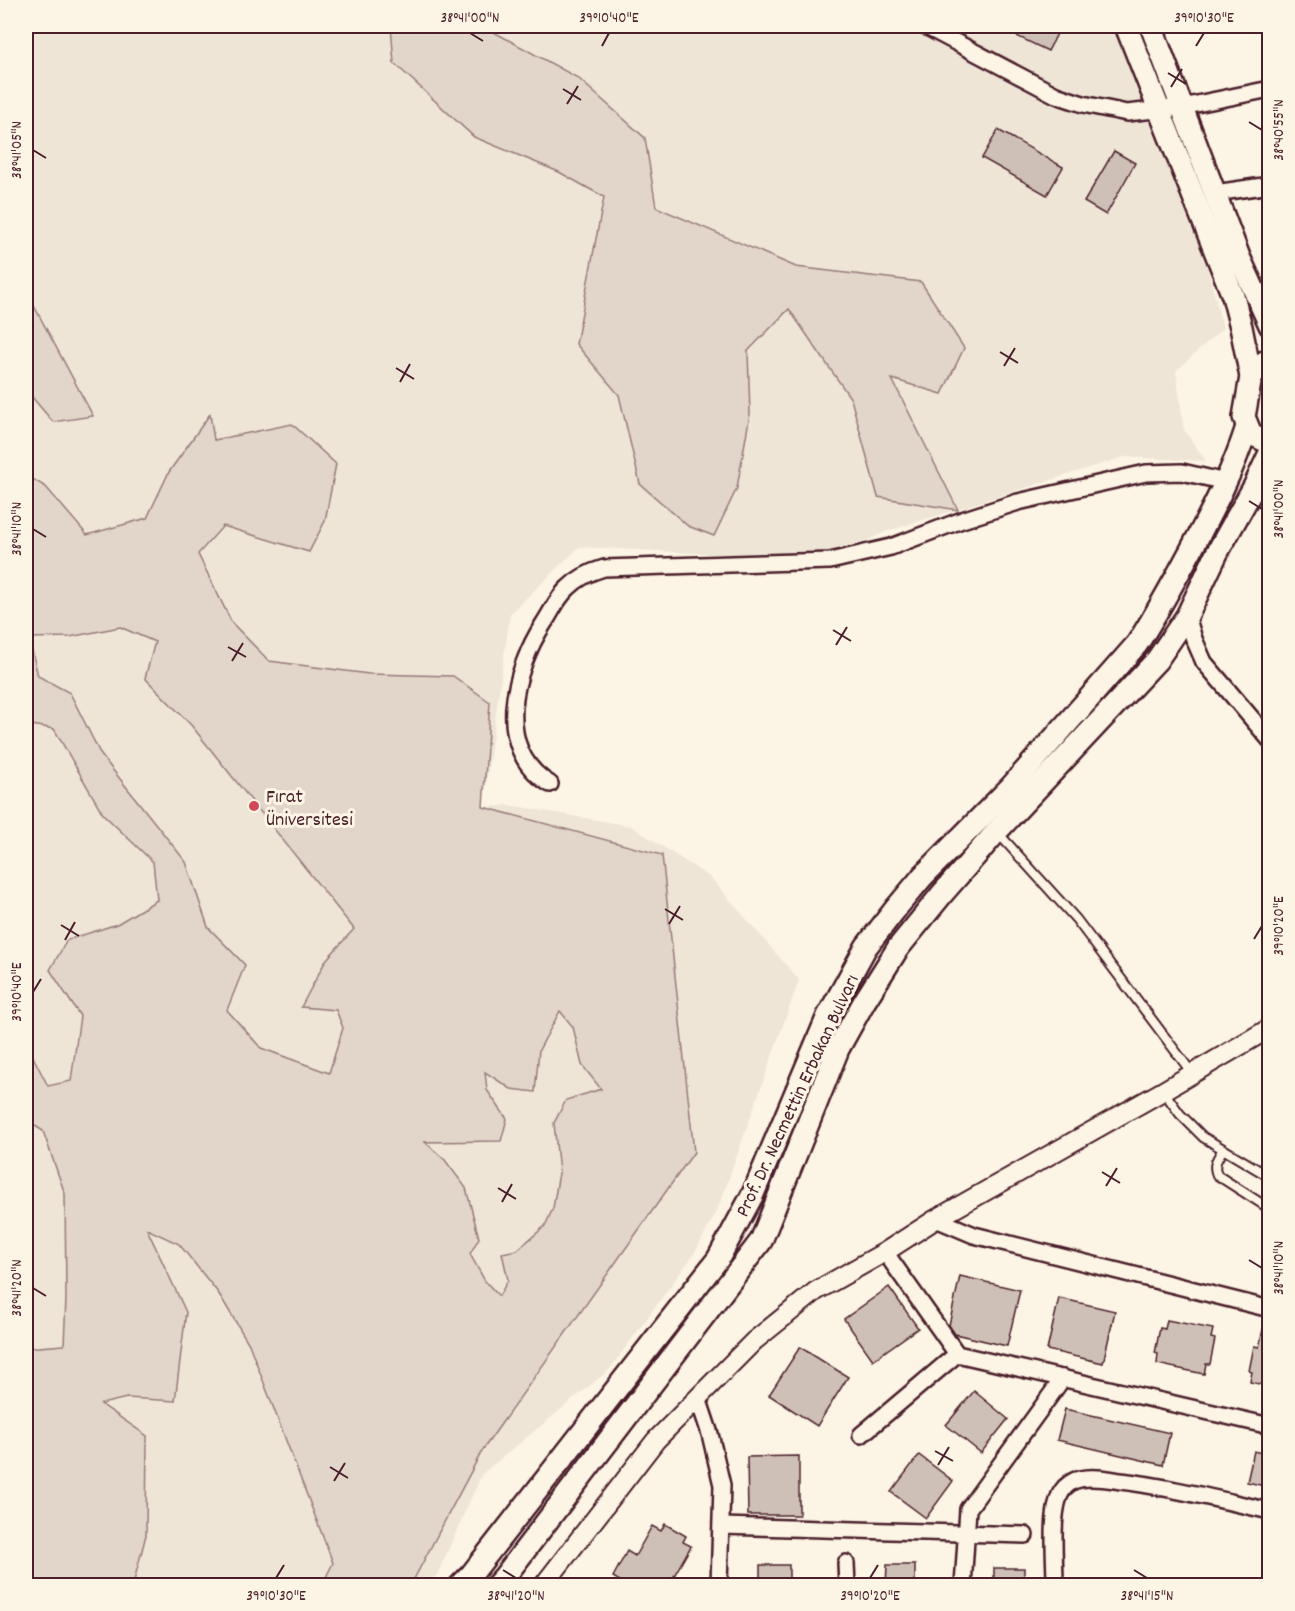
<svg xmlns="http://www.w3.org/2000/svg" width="1295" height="1611" font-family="Dekko,sans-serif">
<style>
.built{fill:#eee5d7}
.green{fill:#e2d5ca;stroke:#967a7a;stroke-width:1.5;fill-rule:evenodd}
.building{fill:#cfc0b7;stroke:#4a1f2b;stroke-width:1.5}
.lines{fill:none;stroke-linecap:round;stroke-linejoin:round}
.service-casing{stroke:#4a1f2b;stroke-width:12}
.minor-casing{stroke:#4a1f2b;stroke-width:20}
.tertiary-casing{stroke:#4a1f2b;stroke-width:22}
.secondary-casing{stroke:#4a1f2b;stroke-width:26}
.service{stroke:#fcf5e5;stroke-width:8}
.minor{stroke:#fcf5e5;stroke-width:15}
.tertiary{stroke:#fcf5e5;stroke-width:18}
.secondary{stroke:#fcf5e5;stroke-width:21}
.ticks{fill:none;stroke:#4a1f2b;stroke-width:2}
.poi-dot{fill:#d1495b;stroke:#fcf5e5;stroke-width:2}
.labels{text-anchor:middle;stroke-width:6;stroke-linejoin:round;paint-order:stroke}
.poi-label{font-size:20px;fill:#4a1f2b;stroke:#fcf5e5;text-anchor:start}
.street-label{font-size:20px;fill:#4a1f2b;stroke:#fcf5e5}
.neatline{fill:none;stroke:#4a1f2b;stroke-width:2}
.ticks-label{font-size:15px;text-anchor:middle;fill:#4a1f2b}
</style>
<rect width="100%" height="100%" fill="#fcf5e5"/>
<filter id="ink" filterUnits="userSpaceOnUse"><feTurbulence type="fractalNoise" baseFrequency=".0167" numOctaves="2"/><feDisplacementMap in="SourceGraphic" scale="12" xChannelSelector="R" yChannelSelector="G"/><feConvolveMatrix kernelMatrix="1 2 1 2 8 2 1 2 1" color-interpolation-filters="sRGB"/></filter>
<g filter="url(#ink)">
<polygon class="built" points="26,26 1116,26 1199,235 1223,328 1176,371 1184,430 1206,461 1124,457 885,532 827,560 579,547 510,614 483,807 510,805 631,826 711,878 799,980 718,1209 694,1254 609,1370 482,1474 437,1575 425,1585 26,1586"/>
<g class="green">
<polygon points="391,26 483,26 578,78 645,138 656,207 796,267 921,282 964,348 942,394 892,379 958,510 878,497 851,399 789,309 748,351 750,414 737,488 714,536 688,526 640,484 619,395 576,344 604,197 559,172 474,137 394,63"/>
<polygon points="26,291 93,416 53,422 26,390"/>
<path d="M210 414 214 440 292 424 336 464 325 521 309 552 223 526 198 554 232 623 269 661 369 674 453 676 490 702 483 807 662 855 694 1152 482 1451 414 1579 404 1585H322L333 1563 249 1344 219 1294 179 1244 147 1229 186 1312 175 1401 127 1398 101 1404 147 1436 146 1535 133 1585H26V1348L64 1345 66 1298 65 1194 43 1131 26 1120V1043L48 1086 71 1081 80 1016 50 970 67 940 117 924 157 900 153 862 103 814 54 729 26 724V475L46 487 87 535 147 518 169 472ZM120 627 155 642 145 678 191 725 354 929 326 960 301 1007 336 1010 343 1028 329 1073 261 1048 227 1010 245 965 208 927 186 862 101 755 70 693 38 676 29 638 70 637ZM560 1011 573 1027 582 1065 601 1089 566 1100 554 1123 559 1173 553 1208 545 1226 517 1250 502 1253 508 1280 499 1296 485 1281 470 1254 479 1238 466 1188 445 1160 425 1142 501 1141 507 1119 487 1090 485 1072 511 1089 535 1092 539 1050Z"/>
</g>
<g class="building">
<polygon points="996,26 1061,26 1048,51"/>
<polygon points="998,130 1063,167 1047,195 982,158"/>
<polygon points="1114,151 1135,163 1106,215 1084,202"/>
<polygon points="960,1276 1020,1290 1007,1346 955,1334 949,1325"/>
<polygon points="889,1287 918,1328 873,1360 844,1319"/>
<polygon points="1059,1298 1115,1311 1103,1363 1047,1350"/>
<polygon points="1167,1320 1213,1329 1211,1338 1215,1339 1210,1364 1206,1364 1204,1374 1157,1364 1158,1354 1155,1353 1160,1328 1165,1329"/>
<polygon points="1265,1321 1269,1321 1269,1386 1250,1382 1252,1372 1249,1371 1254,1346 1259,1347"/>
<polygon points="800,1347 848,1377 817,1426 769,1395"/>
<polygon points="974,1391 1008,1419 981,1453 946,1425"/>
<polygon points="1065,1409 1170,1433 1163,1465 1057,1440"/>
<polygon points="1254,1451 1269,1455 1269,1487 1247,1482"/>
<polygon points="919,1455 953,1481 926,1518 891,1492"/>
<polygon points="799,1456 799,1515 748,1515 747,1457"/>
<polygon points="665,1524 686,1536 683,1542 691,1546 674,1576 692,1586 628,1586 613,1577 627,1551 635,1556 652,1526 661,1531"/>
<rect x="760" y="1565" width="29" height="21"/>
<polygon points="887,1565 915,1565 915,1586 886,1586"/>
<rect x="994" y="1568" width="30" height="18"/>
</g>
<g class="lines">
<defs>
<g id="service">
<polyline points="998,833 1076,919 1192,1073"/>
<polyline points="1164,1092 1180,1114 1203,1137 1270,1177"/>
<path d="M1223 1149C1218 1158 1212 1164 1217 1175L1270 1209"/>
</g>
<g id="minor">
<polyline points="925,26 1056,95 1083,104 1127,113 1182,107 1270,89"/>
<polyline points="1215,193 1270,185"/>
<polyline points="1187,616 1194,639 1204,662 1270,740"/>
<path d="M550 784C492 749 514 669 544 623 552 611 557 598 568 588 578 578 590 572 604 568L830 561 891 547 962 520 1018 502 1146 473 1182 472 1226 482"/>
<polyline points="936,1219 974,1235 1270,1309"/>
<polyline points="885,1252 957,1354"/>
<polyline points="698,1398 710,1434 722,1485 719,1586"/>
<polyline points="861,1435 957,1354 1270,1426"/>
<polyline points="722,1526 1025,1535"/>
<polyline points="846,1563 847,1586"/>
<path d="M1055 1582C1055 1559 1050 1509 1062 1491 1066 1485 1073 1480 1080 1479 1093 1476 1108 1479 1121 1481 1171 1487 1220 1500 1270 1511"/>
<polyline points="963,1586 968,1509 1063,1378"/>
</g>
<polyline id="tertiary" points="543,1586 656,1440 754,1341 816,1291 885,1252 936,1219 1163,1091 1270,1028"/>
<g id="secondary">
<polyline points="1126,26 1233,296 1241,327 1251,377"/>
<polyline points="1151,26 1239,257 1270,325"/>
<polyline points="1270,359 1261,364 1251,377 1244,417 1251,434 1270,443"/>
<path d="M460 1586 471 1575 718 1259 753 1194 828 1016 866 947 897 907 923 876 1010 788 1137 644C1156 615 1173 583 1190 552 1212 511 1233 471 1247 427"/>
<polyline points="496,1586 505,1576 761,1241 838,1049 864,1002 898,948 942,894 997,831 1157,660 1187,616 1217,553 1255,485 1270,453"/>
</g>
</defs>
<use href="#service" class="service-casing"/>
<use href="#minor" class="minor-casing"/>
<use href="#tertiary" class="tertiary-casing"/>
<use href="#secondary" class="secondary-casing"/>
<use href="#service" class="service"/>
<use href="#minor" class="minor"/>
<use href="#tertiary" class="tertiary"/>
<use href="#secondary" class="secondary"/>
</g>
</g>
<path class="ticks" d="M470 33 483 41M602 46 609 33M1196 46 1204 33M1168 73 1186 84M1171 87 1182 69M563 89 581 100M567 104 578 86M1249 122 1262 130M33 150 46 158M1000 352 1018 363M1004 366 1015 348M396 368 414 379M400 382 410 364M1249 501 1262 509M33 529 46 537M833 630 851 641M836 645 847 627M228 647 246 657M232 661 243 643M665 909 683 920M669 924 680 906M61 925 79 936M1254 939 1262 926M65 940 75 922M33 992 41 979M1102 1172 1120 1183M1106 1186 1117 1168M498 1188 516 1199M502 1202 512 1184M1249 1260 1262 1268M33 1288 46 1296M935 1451 953 1461M938 1465 949 1447M330 1467 348 1478M334 1481 345 1463M503 1570 516 1578M1134 1570 1147 1578M276 1578 284 1565M870 1578 878 1565"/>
<circle class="poi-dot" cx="254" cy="806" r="6"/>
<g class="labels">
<g class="poi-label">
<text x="266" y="802">Fırat<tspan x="266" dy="23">Üniversitesi</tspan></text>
</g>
<g class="street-label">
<text transform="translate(796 1095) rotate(-65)" y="7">Prof. Dr. Necmettin Erbakan Bulvarı</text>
</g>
</g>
<rect width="1295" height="1611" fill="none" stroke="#fcf5e5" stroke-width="66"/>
<rect x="33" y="33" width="1229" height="1545" class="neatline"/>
<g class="ticks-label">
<text x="470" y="22">38°41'00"N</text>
<text x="609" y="22">39°10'40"E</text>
<text x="1204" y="22">39°10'30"E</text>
<text transform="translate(1278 130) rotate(-90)" y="5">38°40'55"N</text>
<text transform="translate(16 150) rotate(-90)" y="5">38°41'05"N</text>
<text transform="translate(1278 509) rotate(-90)" y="5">38°41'00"N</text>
<text transform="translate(16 529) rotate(-90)" y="5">38°41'10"N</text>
<text transform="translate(1278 926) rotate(-90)" y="5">39°10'20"E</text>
<text transform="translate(16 992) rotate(-90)" y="5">39°10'40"E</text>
<text transform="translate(1278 1268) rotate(-90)" y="5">38°41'10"N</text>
<text transform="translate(16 1288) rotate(-90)" y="5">38°41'20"N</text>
<text x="276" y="1600">39°10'30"E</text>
<text x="516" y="1600">38°41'20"N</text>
<text x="870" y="1600">39°10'20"E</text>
<text x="1147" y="1600">38°41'15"N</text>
</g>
</svg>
